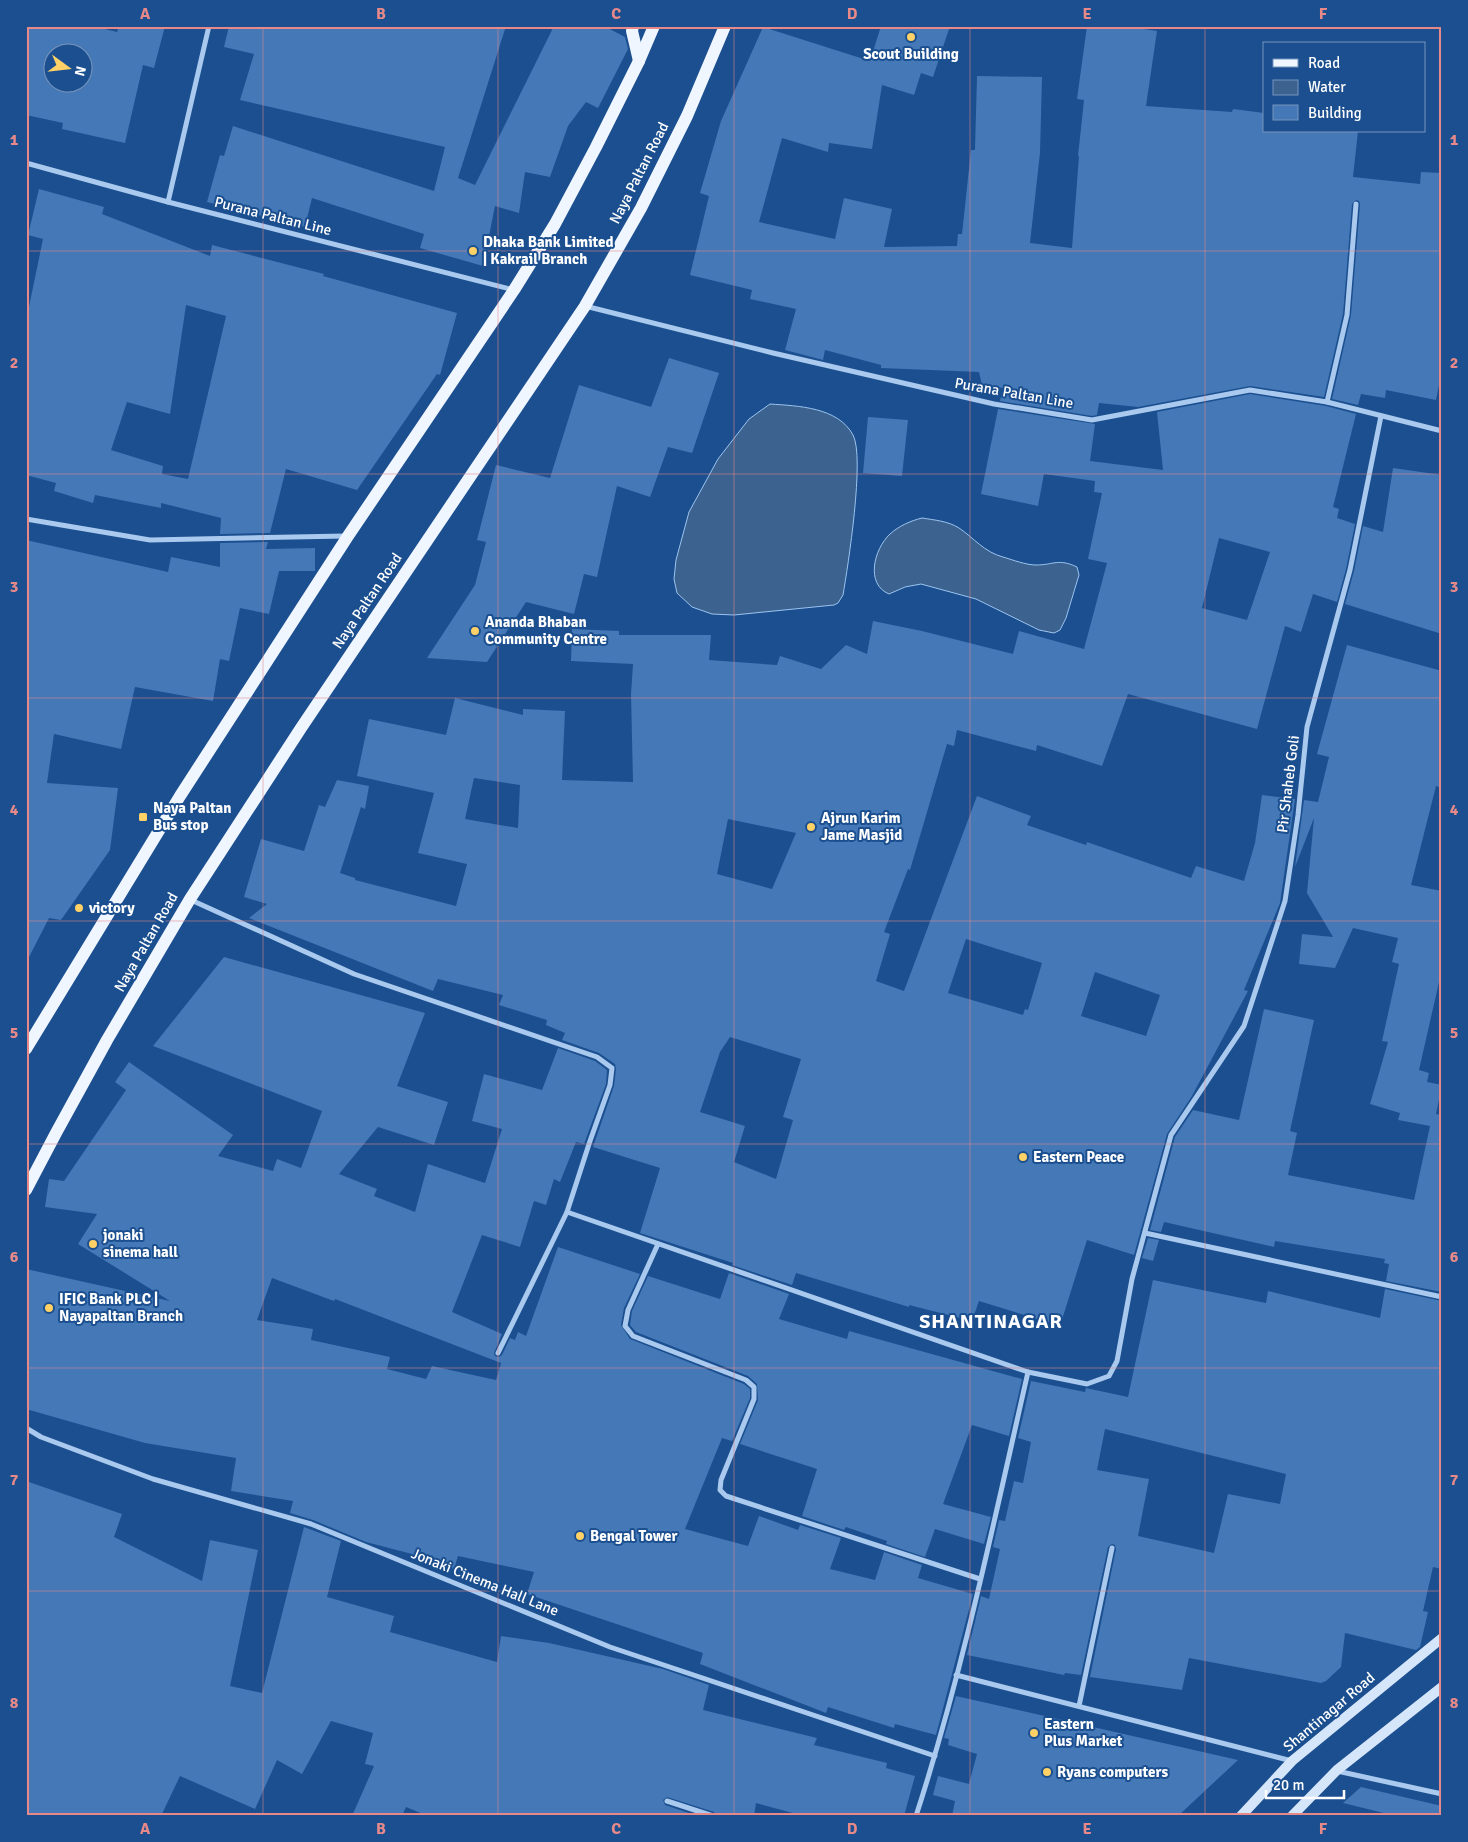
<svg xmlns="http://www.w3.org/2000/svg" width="1468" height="1842" font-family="Signika,sans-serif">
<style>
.water{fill:#3c6290;stroke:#9cc4f0}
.building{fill:#4478b7;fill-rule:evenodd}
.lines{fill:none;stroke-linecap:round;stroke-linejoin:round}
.street{stroke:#a9c9ee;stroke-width:5}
.secondary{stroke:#d6e6fa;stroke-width:10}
.primary{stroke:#f0f6ff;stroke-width:12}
.grid{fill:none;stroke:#e88989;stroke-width:1;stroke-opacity:0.55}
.poi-dot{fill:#ffd166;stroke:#1b4f8f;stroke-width:2}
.labels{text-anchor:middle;stroke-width:4;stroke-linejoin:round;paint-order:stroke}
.poi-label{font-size:15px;font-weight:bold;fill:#fff;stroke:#1b4f8f;text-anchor:start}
.street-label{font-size:15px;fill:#fff;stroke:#1b4f8f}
.district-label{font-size:20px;font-weight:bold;letter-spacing:1px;fill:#fff;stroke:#1b4f8f}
.neatline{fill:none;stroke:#e88989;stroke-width:2}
.grid-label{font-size:16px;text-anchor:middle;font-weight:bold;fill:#e88989}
</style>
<rect width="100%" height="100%" fill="#1b4f8f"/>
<g class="water">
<path d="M770 404C798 406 838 407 853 435 865 457 848 566 843 595L838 603 834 605 734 615 712 614 692 607 677 593 674 579 676 560 689 512 718 459 749 419Z"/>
<path d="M922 518C934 520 948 521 959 528 974 538 984 552 1003 557 1013 560 1026 565 1036 565 1054 565 1058 558 1077 567L1079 575 1066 618 1060 630 1054 633 1039 630 976 599 921 584 905 587 889 594C865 584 874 549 890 534 899 526 910 521 922 518Z"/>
</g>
<g class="building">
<path d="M26 26H93L117 32 119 26H165L154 68 143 65 125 143 62 129 63 123 26 115ZM52 52H82V82H52Z"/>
<polygon points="229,26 506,26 458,178 475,185 554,26 604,26 625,37 628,49 598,108 586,102 568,126 550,177 525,172 519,213 495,206 483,266 420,248 424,234 312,198 305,227 207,202 220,155 224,156 233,126 434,191 445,147 240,100 254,54 224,47"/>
<polygon points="881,26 950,26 933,77 921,73 914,95 882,85 872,149 829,143 828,152 782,138 759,222 835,239 844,198 892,209 884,247 957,246 958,234 962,234 971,150 975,150 977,76 1042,77 1040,153 1030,243 1072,248 1079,156 1078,156 1084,100 1077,99 1087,26 1123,26 1157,31 1146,106 1232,112 1233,109 1264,113 1264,131 1358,131 1353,177 1420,184 1421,172 1442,173 1442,370 1436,400 1386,390 1385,398 1361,394 1358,405 1332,399 1351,315 1360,204 1359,201 1356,200 1352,204 1343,314 1324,397 1250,386 1138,407 1099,403 1097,415 1092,416 1000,401 1003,388 982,385 979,372 881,368 881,365 825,350 823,360 785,350 796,309 750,299 752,290 690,275 709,196 700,193 721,121 763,27 870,61"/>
<path d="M39 189 104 207 102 214 210 256 212 245 324 274 323 276 457 313 440 375 437 374 357 490 286 469 270 533 220 534 221 518 161 503V508L95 495 93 503 54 491 56 483 26 475V321L43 239 28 235ZM186 305 226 316 188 479 162 474 163 466 111 450 127 402 170 414Z"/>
<polygon points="669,358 719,373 692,453 668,447 650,497 617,486 597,577 584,574 574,614 526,602 487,662 427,658 475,585 486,542 477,540 496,465 550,478 579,385 651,407"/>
<path d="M1250 394 1326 406 1356 414 1333 507 1339 509 1337 518 1355 524 1346 569 1337 602 1313 594 1301 632 1285 626 1257 729 1128 694 1102 766 1037 745 1036 751 957 730 954 746 947 744 910 870 908 869 884 932 890 934 876 981 904 991 977 796 1031 816 1027 825 1086 845 1087 842 1191 878 1196 866 1244 881 1255 843 1262 795 1295 799 1280 903 1244 990 1248 991 1192 1096 1167 1134 1134 1255 1087 1240 1060 1326 979 1301 972 1321 909 1305V1307L796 1273 792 1285 732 1265 733 1263 640 1233 660 1168 593 1147 614 1086 616 1069 615 1064 599 1053 562 1040 565 1033 546 1025 547 1020 499 1005 503 995 438 979 433 991 249 918 267 904 244 897 261 839 304 851 319 805 325 807 337 780 369 786 365 809 361 807 340 873 355 878V880L456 906 467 864 418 853 434 793 357 776 369 719 446 735 455 698 523 715V709L565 711 562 780 633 782 631 694 633 664 571 661 572 629 619 631V635H711L709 660 777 665 780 656 821 669 846 645 867 654 873 621 922 631 1013 654 1019 631 1084 649 1107 563 1088 559 1102 493 1094 492 1095 481 1044 474 1038 506 981 494 998 409 1095 424 1090 461 1163 470 1157 412ZM1219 538 1270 552 1247 620 1202 608ZM474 778 520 785 518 828 465 819ZM728 819 796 833 772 889 717 874ZM966 939 1042 963 1028 1010 1025 1009 1023 1015 948 993ZM1095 972 1160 995 1146 1036 1081 1016ZM730 1037 801 1059 783 1117 793 1120 776 1179 734 1162 745 1126 700 1112 720 1052Z"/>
<polygon points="868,417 908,420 902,476 863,473"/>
<polygon points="1393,468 1442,475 1442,634 1345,604 1354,571 1363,526 1383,532"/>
<polygon points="26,540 168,572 171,557 220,567 220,543 268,542 266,549 315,548 315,571 279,571 269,614 240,608 229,661 220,659 213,701 135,687 121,749 54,734 47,783 118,788 110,850 61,920 49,918 26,963"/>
<polygon points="1347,645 1442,671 1442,788 1436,786 1411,885 1442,891 1442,969 1419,1070 1429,1073 1427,1082 1442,1085 1436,1114 1442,1115 1442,1292 1386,1281 1389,1264 1384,1263 1385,1259 1275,1241 1274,1247 1164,1222 1161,1232 1150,1230 1175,1137 1193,1110 1239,1120 1264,1009 1314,1020 1290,1131 1297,1133 1288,1175 1414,1200 1430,1126 1398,1120 1400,1113 1370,1104 1388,1042 1382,1041 1399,964 1392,962 1398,938 1353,928 1335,968 1299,964 1302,934 1333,937 1307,893 1314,818 1295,867 1304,800 1318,802 1329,757 1317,754"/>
<path d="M224 957 425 1013 397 1086 448 1102 434 1145 378 1127 339 1174 377 1189 374 1196 415 1212 428 1164 485 1183 502 1129 472 1121 484 1074 542 1090 558 1048 595 1061 607 1070 606 1084 584 1144 576 1142 560 1182 554 1179 546 1205 534 1201 520 1247 482 1235 452 1312 502 1334 494 1353 495 1356 499 1357 502 1355 510 1338 515 1340 518 1332 526 1336 558 1247 640 1274 624 1308 621 1325 630 1339 744 1384 750 1389V1398L732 1441 722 1438 685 1529 748 1546 759 1516 798 1530 800 1525 841 1538 830 1569 875 1580 884 1552 922 1565 918 1578 973 1594 936 1735 895 1724 894 1728 828 1707 826 1713 700 1664 703 1653 527 1594 534 1572 458 1556 454 1569 412 1556V1554L366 1542 313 1520 290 1513 293 1501 231 1491 236 1458 145 1443 26 1409V1269L170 1301 78 1244 97 1214 45 1207 49 1179 64 1181 126 1090 115 1082 129 1062 233 1135 218 1156 273 1171 277 1159 301 1168 322 1111 153 1046ZM272 1278 334 1301 335 1299 501 1363 496 1380 432 1366 426 1379 387 1369 390 1357 311 1340 313 1329 257 1320Z"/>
<polygon points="1148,1238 1159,1240 1153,1261 1142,1258"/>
<polygon points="729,1273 789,1294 779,1319 847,1339 849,1331 1022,1379 1009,1436 972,1425 943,1504 991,1517 984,1544 935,1529 925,1557 886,1544 887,1541 846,1527 844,1530 802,1516 817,1469 740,1444 758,1400 757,1384 748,1376 636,1332 630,1325 632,1311 648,1276 720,1299"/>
<path d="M1153 1280 1266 1303 1268 1291 1380 1318 1385 1289 1442 1301V1569L1433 1567 1423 1611 1428 1612 1420 1647 1416 1650 1345 1633 1341 1667 1326 1681 1321 1683 1189 1658 1182 1690 1090 1677 1116 1549 1115 1545 1112 1544 1108 1547 1081 1675 1065 1673 1064 1675 967 1655 981 1596 989 1599 1000 1549 993 1547 999 1520 1005 1521 1014 1481 1023 1483 1031 1442 1018 1438 1031 1381 1085 1392 1086 1388 1128 1397ZM1105 1429 1286 1474 1280 1504 1228 1494 1214 1553 1138 1536 1149 1479 1097 1470Z"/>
<polygon points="26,1481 122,1514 114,1537 202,1581 210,1540 258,1550 230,1686 262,1693 304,1527 341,1541 327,1597 394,1616 390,1632 497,1662 501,1636 549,1643 663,1669 709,1685 703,1710 817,1738 814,1745 887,1763 886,1768 915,1776 904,1816 804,1816 756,1803 754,1816 717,1816 714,1812 667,1797 663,1800 665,1805 698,1816 428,1816 406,1807 402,1816 352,1816 374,1766 365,1764 373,1733 331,1721 302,1774 277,1760 255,1809 180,1776 161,1816 26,1816"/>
<polygon points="956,1696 996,1705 1238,1760 1178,1816 952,1816 955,1801 933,1795 938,1776 969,1784 977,1754 948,1745 949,1739 944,1738"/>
<polygon points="1361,1787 1442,1806 1442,1816 1396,1816 1343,1803"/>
</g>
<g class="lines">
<g class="street">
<polyline points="26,163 168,202 514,290"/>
<polyline points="168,202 209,26"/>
<polyline points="585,306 773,353 994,404 1092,420 1250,390 1327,402 1442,431"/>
<polyline points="1327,402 1347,315 1356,204"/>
<polyline points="26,519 150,540 345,536"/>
<polyline points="191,900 354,974 597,1057 612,1068 610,1085 590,1141 567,1212 498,1353"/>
<polyline points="567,1212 1028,1372 1087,1384 1109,1376 1117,1361 1132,1279 1171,1135 1244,1026 1285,901 1298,815 1307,727 1350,570 1381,416"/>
<polyline points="1145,1233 1442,1297"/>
<polyline points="658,1244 628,1310 625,1326 633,1336 746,1380 754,1387 754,1399 721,1480 720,1490 726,1496 980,1579"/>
<polyline points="26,1428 41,1437 153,1479 311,1524 610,1647 935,1756"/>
<polyline points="956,1675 1292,1761"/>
<polyline points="1079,1706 1112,1548"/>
<polyline points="1337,1771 1442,1794"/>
<polyline points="667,1801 713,1816"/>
<path d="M916 1816C963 1671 994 1521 1028 1372"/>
</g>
<g class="secondary">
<polyline points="1241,1816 1292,1761 1442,1638"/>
<polyline points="1292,1816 1337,1770 1442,1687"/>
</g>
<g class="primary">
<polyline points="633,26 632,31 639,61"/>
<polyline points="26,1049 180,796 348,536 514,290 555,224 596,147 639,61 654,26"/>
<polyline points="26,1190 56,1133 107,1040 190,899 301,728 585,306 641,208 687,116 725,26"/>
</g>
</g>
<path class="grid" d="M263 26V1816M498 26V1816M734 26V1816M970 26V1816M1205 26V1816M26 251H1442M26 474H1442M26 698H1442M26 921H1442M26 1144H1442M26 1368H1442M26 1591H1442"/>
<g class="poi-dot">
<circle cx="911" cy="37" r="5"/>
<circle cx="473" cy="251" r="5"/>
<circle cx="475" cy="631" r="5"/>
<rect x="138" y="812" width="10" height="10" rx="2.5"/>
<circle cx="811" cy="827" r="5"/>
<circle cx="79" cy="908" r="5"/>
<circle cx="1023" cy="1157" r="5"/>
<circle cx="93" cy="1244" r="5"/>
<circle cx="49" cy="1308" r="5"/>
<circle cx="580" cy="1536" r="5"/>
<circle cx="1034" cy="1733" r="5"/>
<circle cx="1047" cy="1772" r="5"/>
</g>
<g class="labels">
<g class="poi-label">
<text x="911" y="59" text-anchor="middle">Scout Building</text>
<text x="483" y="247">Dhaka Bank Limited<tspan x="483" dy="17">| Kakrail Branch</tspan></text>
<text x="485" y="627">Ananda Bhaban<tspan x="485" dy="17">Community Centre</tspan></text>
<text x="153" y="813">Naya Paltan<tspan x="153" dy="17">Bus stop</tspan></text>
<text x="821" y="823">Ajrun Karim<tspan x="821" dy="17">Jame Masjid</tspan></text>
<text x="89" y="913">victory</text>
<text x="1033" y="1162">Eastern Peace</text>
<text x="103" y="1240">jonaki<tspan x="103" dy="17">sinema hall</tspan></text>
<text x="59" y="1304">IFIC Bank PLC |<tspan x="59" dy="17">Nayapaltan Branch</tspan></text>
<text x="590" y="1541">Bengal Tower</text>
<text x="1044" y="1729">Eastern<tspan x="1044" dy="17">Plus Market</tspan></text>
<text x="1057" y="1777">Ryans computers</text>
</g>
<g class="street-label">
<text transform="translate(639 173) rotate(-63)" y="5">Naya Paltan Road</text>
<text transform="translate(273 216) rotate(14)" y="5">Purana Paltan Line</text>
<text transform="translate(1014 393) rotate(10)" y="5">Purana Paltan Line</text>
<text transform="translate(367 601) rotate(-56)" y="5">Naya Paltan Road</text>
<text transform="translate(1288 784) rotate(-83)" y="5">Pir Shaheb Goli</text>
<text transform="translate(146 942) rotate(-60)" y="5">Naya Paltan Road</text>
<text transform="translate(485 1582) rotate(22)" y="5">Jonaki Cinema Hall Lane</text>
<text transform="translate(1329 1712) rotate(-40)" y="5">Shantinagar Road</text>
</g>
<g class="district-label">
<text x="991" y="1328">SHANTINAGAR</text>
</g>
</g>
<rect width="1468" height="1842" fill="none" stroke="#1b4f8f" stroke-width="55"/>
<rect x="1263" y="42" width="162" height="90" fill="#1b4f8f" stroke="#7695bc"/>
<rect x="1273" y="59" width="25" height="8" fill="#f0f6ff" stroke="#7695bc"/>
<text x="1308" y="68" font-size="15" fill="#ffffff">Road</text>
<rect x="1273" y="80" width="25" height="15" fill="#3c6290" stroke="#7695bc"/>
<text x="1308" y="92" font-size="15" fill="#ffffff">Water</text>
<rect x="1273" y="105" width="25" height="15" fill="#4478b7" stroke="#7695bc"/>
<text x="1308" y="118" font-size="15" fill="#ffffff">Building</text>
<g transform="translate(68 68) rotate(105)"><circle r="24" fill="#1b4f8f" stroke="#7695bc"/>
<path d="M0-4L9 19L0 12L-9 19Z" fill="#ffd166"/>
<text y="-8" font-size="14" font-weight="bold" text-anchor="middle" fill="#ffffff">N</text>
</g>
<path d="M1266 1790v8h78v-8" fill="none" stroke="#ffffff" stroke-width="2.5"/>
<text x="1273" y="1790" font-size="15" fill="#ffffff" stroke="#1b4f8f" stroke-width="4" paint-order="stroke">20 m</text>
<rect x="28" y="28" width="1412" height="1786" class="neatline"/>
<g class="grid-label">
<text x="145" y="19">A</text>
<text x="381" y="19">B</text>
<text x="616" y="19">C</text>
<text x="852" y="19">D</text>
<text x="1087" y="19">E</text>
<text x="1323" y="19">F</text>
<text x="14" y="145">1</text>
<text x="1454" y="145">1</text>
<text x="14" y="368">2</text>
<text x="1454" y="368">2</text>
<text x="14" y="592">3</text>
<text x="1454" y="592">3</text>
<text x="14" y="815">4</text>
<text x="1454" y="815">4</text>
<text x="14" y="1038">5</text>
<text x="1454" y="1038">5</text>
<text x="14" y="1262">6</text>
<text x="1454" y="1262">6</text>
<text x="14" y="1485">7</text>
<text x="1454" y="1485">7</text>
<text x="14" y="1708">8</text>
<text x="1454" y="1708">8</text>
<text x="145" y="1834">A</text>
<text x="381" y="1834">B</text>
<text x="616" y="1834">C</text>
<text x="852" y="1834">D</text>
<text x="1087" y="1834">E</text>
<text x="1323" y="1834">F</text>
</g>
</svg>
